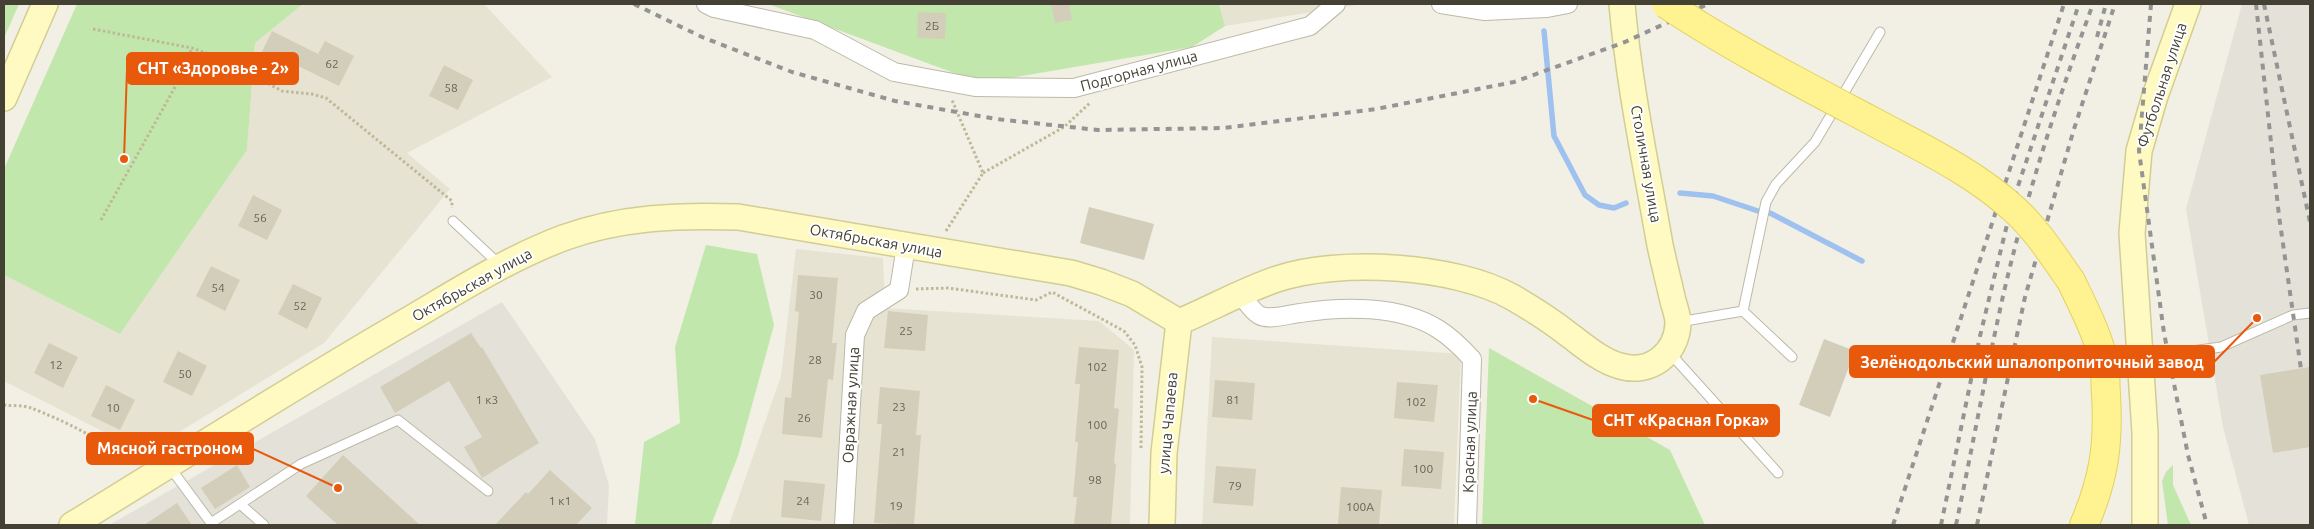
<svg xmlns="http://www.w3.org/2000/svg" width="2314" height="529" font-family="Ubuntu,sans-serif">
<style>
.residential{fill:#e6e3d2}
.industrial{fill:#e4e1d9}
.green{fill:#c2e7ac}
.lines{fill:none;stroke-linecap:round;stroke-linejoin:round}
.stream{stroke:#9fc1f0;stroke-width:5.5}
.building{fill:#d3ceb9}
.lane-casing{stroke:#bdb9a7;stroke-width:11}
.street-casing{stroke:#bdb9a7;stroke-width:20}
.secondary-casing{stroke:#d2cd94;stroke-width:28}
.primary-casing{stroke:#e3d261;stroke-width:30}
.path{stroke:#bfb898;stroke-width:3;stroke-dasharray:2.5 2.5;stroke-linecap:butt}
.lane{stroke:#fff;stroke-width:9}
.street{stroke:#fff;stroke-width:18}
.secondary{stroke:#fefac1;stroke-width:25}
.primary{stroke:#fef291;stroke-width:28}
.rail{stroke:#949494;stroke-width:4;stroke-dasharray:6 6;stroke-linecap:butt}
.primary-bridge-casing{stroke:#e3d261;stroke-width:30;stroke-linecap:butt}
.primary-bridge{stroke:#fef291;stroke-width:28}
.labels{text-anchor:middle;stroke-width:4;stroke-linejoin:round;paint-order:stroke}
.number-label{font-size:12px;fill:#686455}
.street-label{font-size:15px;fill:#444034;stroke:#fff}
.leader{fill:none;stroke:#e8590c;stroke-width:2}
.callout-dot{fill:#e8590c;stroke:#fff;stroke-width:2}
.callout{fill:#e8590c;stroke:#e8590c;stroke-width:2}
.callout-label{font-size:16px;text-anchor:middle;font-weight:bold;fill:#fff}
</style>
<rect width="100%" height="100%" fill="#f2f0e4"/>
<g class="residential">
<polygon points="303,4 484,4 552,77 407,153 450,189 324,343 145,453 4,381 4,275 120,334 247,150 255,43"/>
<polygon points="1219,4 1363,4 1225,26"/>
<polygon points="796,249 883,258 885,308 1099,321 1134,350 1130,525 729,525 781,376"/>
<polygon points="1212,337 1461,354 1454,525 1202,525"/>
</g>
<g class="industrial">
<polygon points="2242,4 2310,4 2310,525 2249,525 2223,427 2186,209"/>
<polygon points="502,302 595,439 609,485 607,524 109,525"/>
</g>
<g class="green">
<polygon points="4,4 19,4 4,38"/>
<polygon points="77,4 303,4 255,43 247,150 120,334 4,275 4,169"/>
<polygon points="768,4 1219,4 1225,26 1192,47 981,83"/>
<polygon points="706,245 757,254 774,325 738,456 711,525 635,525 644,442 680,423 675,347"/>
<polygon points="1489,348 1670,450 1705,525 1482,525"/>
<polygon points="2173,465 2173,485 2191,525 2168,525 2162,481 2166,472"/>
</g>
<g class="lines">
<g class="stream">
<polyline points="1544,31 1554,136 1585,195 1599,205 1614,208 1626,203"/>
<polyline points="1680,193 1713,196 1758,211"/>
<polyline points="1770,213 1862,261"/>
</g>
</g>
<g class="building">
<polygon points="1051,4 1069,4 1072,20 1055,23"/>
<polygon points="918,12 946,13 945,39 917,38"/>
<polygon points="272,31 318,54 325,41 354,56 339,86 292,63 286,76 257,62"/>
<polygon points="444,65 473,80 458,110 429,96"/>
<polygon points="253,195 282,210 267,240 238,226"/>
<polygon points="1089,207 1154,224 1144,260 1080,243"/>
<polygon points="211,266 240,280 225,311 196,296"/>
<polygon points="798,275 838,278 832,343 837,343 833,380 828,379 822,438 782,434 785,397 791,398 799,312 795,311"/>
<polygon points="293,284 322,298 307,329 278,314"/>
<polygon points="888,311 928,315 925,351 884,348"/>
<polygon points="471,333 481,348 482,347 539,443 482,478 464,447 482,437 449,381 395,413 380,387"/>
<polygon points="1824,339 1855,351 1830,417 1799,405"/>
<polygon points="49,343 78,357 63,388 34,373"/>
<polygon points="1079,347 1119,350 1114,408 1119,409 1114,463 1116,464 1111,525 1074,525 1077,497 1073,497 1078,442 1075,442 1080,384 1075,384"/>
<polygon points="178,351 207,366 192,396 163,382"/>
<polygon points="2310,367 2310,447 2273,453 2260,375"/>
<polygon points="1215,380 1255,383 1252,420 1212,417"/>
<polygon points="1397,382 1438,385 1434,422 1394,418"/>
<polygon points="106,385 135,400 120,430 91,416"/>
<polygon points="880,387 920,391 916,435 921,435 914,525 874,523 882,424 877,424"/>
<polygon points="1404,449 1444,452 1441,489 1401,486"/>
<polygon points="343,455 420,525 338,525 306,496"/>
<polygon points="237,465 250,487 215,509 201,488"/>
<polygon points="1216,466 1256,469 1253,506 1213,503"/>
<polygon points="550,470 592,508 576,525 495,525 526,492 528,494"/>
<polygon points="784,480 825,484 821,521 781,517"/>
<polygon points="1341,487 1382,490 1379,525 1338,524"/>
<polygon points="177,503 192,525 144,525"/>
</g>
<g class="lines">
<defs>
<g id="lane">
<polyline points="453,221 499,264"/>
<polyline points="1679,322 1743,311"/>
<polyline points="1669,352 1778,473"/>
<polyline points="1792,357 1743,311 1766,202 1776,184 1815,142 1880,32"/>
<polyline points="2141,358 2221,347 2293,315 2310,313"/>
<polyline points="169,466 211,523 301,464 398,420 488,491"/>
<polyline points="240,504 264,525"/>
</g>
<g id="street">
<polyline points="706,4 714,8 815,30 894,72 975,87 1074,88 1310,26 1336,4"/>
<polyline points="1441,4 1485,11 1547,8 1568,4"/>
<path d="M1241 295C1246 301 1252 311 1259 315 1269 321 1289 314 1300 313 1343 306 1400 305 1438 329 1451 337 1462 348 1472 359L1467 525"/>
<polyline points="844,525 855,335 866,311 899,290 906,246"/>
</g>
<g id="secondary">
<polyline points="4,98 45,4"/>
<path d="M1179 322C1212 308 1244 290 1277 279 1339 258 1455 265 1512 297 1531 308 1550 320 1568 334 1583 345 1601 361 1620 366 1650 375 1677 354 1678 323 1678 316 1675 308 1673 301 1669 283 1664 264 1660 245 1646 165 1629 85 1622 4"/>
<path d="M72 525C178 460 283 393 391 330 447 298 502 261 563 238 620 217 679 215 738 217L1071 273 1101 282 1132 294 1179 322"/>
<polyline points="1162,525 1164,453 1179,322"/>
<polyline points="2145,525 2145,433 2132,233 2139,151 2155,96 2188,4"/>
</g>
<path id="primary" d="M2071 281C2083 306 2099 337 2104 363 2106 373 2105 384 2106 394 2109 444 2104 479 2084 525"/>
</defs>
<use href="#lane" class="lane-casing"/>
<use href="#street" class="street-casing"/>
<use href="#secondary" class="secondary-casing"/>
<use href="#primary" class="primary-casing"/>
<g class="path">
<polyline points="93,29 192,48 223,59 282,91 312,94 326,98 452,201 452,208"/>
<polyline points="983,173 1064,127 1091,102"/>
<polyline points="101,220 175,87 192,48"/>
<polyline points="946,231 983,173 952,100"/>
<polyline points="916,289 948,288 1036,300 1052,292 1124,331 1135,345 1142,367 1141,450"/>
<path d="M4 405C12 406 23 405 31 408 58 418 111 443 130 464"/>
</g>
<use href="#lane" class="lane"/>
<use href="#street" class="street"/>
<use href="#secondary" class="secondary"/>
<use href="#primary" class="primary"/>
<g class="rail">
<polyline points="634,4 702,37 792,72 895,101 996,119 1098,130 1224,128 1376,109 1514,82 1625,42 1708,4"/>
<polyline points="2151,4 2139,151 2164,333 2188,455 2207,525"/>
<polyline points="2256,4 2279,216 2301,369"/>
<polyline points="2264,4 2310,222"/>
<polyline points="2097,37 2106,4"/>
<polyline points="1893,525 2064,4"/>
<polyline points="1941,525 1980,336 2012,204 2079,4"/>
<path d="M1956 525C1972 449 1986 372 2003 296 2026 196 2058 99 2093 4"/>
<polyline points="1977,525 2025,297 2074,129 2115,4"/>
</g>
<defs>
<path id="primary-bridge" d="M1666 4C1732 48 1804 85 1874 122 1922 148 1974 172 2015 210 2037 230 2054 257 2071 281"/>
</defs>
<use href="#primary-bridge" class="primary-bridge-casing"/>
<use href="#primary-bridge" class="primary-bridge"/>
</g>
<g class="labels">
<g class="number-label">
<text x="932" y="30">2Б</text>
<text x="332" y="68">62</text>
<text x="451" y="92">58</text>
<text x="260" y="222">56</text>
<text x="218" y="292">54</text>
<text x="816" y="299">30</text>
<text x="300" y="310">52</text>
<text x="906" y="335">25</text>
<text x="815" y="364">28</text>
<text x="56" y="369">12</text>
<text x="1097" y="371">102</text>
<text x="185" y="378">50</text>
<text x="487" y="404">1 к3</text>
<text x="1233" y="404">81</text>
<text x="1416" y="406">102</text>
<text x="899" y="411">23</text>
<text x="113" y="412">10</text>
<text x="804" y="422">26</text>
<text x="1097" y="429">100</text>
<text x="899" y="456">21</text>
<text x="1423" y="473">100</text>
<text x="1095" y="484">98</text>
<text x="1235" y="490">79</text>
<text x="560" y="505">1 к1</text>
<text x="803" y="505">24</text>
<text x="896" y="510">19</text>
<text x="1360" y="511">100А</text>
</g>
<g class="street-label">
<text transform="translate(1139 71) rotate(-15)" y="5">Подгорная улица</text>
<text transform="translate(2162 85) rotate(-72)" y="5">Футбольная улица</text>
<text transform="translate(1646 164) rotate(80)" y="5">Столичная улица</text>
<text transform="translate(876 241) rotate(10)" y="5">Октябрьская улица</text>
<text transform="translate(472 285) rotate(-29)" y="5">Октябрьская улица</text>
<text transform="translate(851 405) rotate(-87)" y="5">Овражная улица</text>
<text transform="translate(1168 423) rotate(-85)" y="5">улица Чапаева</text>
<text transform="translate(1470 442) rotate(-88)" y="5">Красная улица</text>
</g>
</g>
<path class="leader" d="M124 159L127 69M2257 318L2214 362M1533 399L1593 420M338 488L253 449"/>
<g class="callout-dot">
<circle cx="124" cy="159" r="5"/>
<circle cx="2257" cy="318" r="5"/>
<circle cx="1533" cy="399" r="5"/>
<circle cx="338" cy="488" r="5"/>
</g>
<g class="callout">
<rect x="127" y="53" width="171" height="31" rx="5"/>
<rect x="1850" y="346" width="364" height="31" rx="5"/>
<rect x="1593" y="405" width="186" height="31" rx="5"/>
<rect x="87" y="433" width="166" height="31" rx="5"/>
</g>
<g class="callout-label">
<text x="213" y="74">СНТ «Здоровье - 2»</text>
<text x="2032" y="368">Зелёнодольский шпалопропиточный завод</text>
<text x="1686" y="426">СНТ «Красная Горка»</text>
<text x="170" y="454">Мясной гастроном</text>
</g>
<rect width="2314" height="529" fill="none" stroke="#444034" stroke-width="10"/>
</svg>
